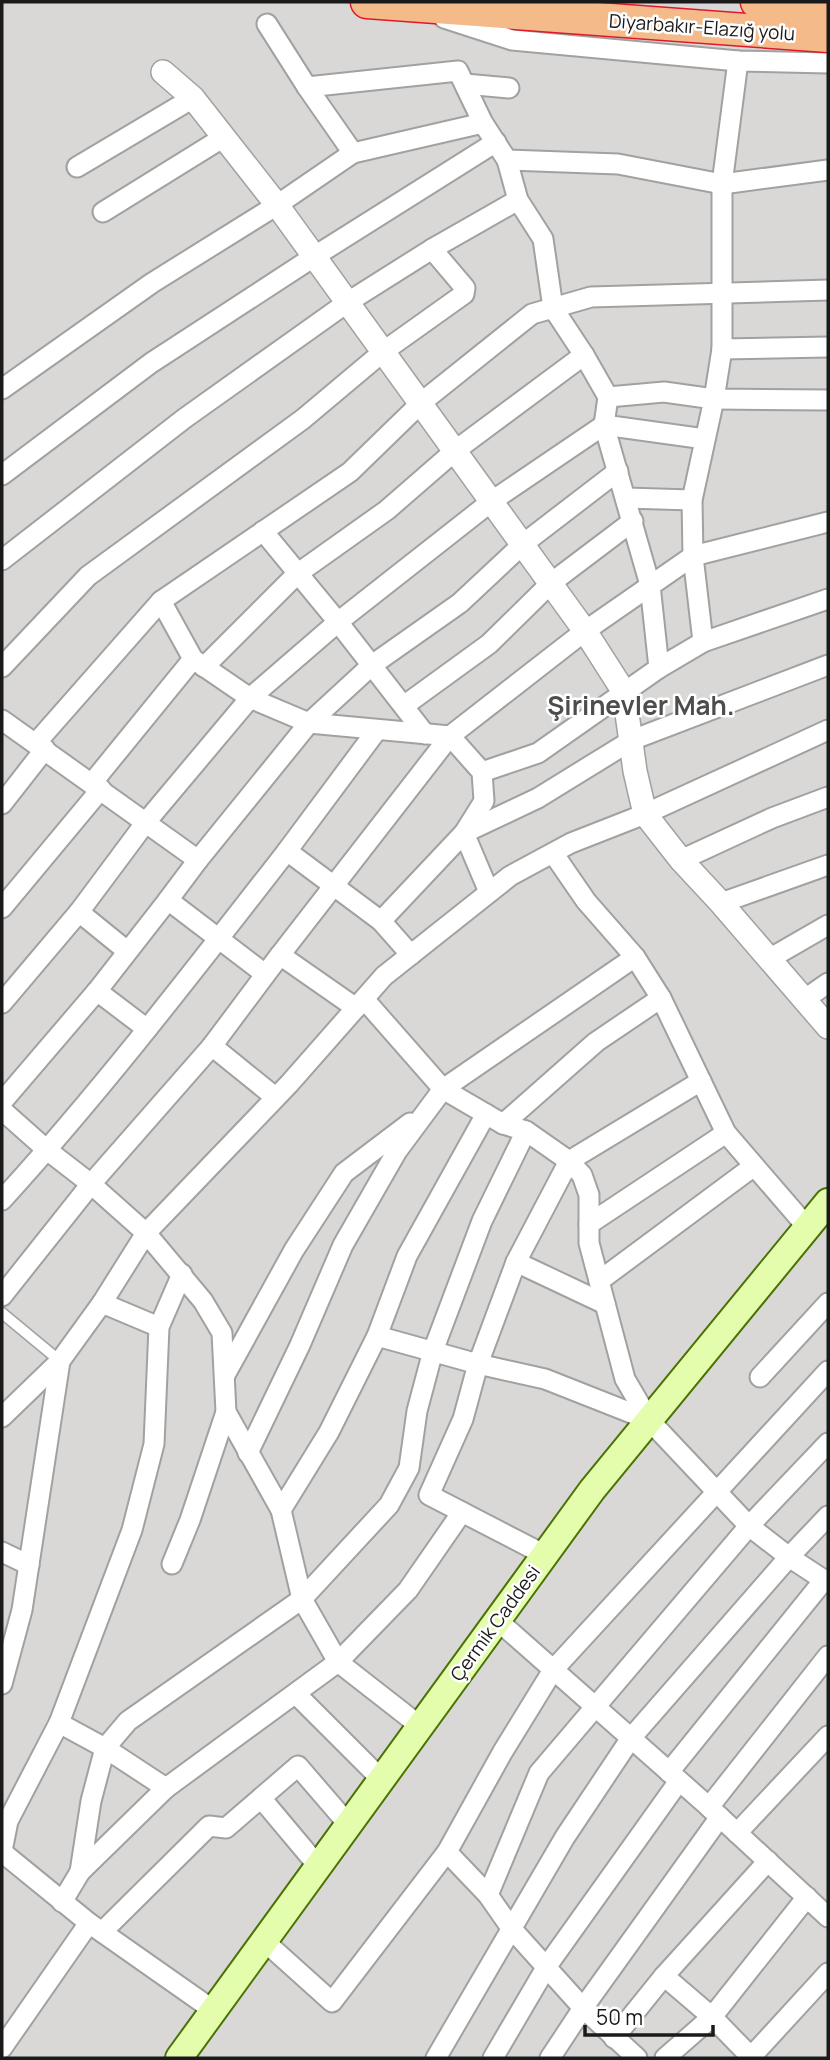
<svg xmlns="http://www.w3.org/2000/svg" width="830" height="2060" font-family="Manrope,sans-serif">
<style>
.residential{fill:#d9d8d7}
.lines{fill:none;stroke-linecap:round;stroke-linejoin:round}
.service-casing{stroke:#a1a1a1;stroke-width:13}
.minor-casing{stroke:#a1a1a1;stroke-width:23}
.tertiary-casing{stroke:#a1a1a1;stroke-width:26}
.secondary-casing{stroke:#497300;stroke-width:30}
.trunk-casing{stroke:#de192a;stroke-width:35}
.service{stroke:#fff;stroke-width:10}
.minor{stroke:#fff;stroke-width:19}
.tertiary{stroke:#fff;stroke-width:23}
.secondary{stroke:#e4fdad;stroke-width:26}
.trunk{stroke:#f5ba89;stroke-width:32}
.labels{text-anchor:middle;stroke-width:5;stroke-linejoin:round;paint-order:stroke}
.street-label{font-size:19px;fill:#1a1a1a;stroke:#fff}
.district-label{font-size:26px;font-weight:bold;fill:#4d4d4d;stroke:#fff}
</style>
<rect width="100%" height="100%" fill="#edecdf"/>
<rect class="residential" x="2" y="2" width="826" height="2056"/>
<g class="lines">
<defs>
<polyline id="service" points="2,1313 60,1361"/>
<g id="minor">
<polyline points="444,18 512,40 738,61 828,63"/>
<polyline points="267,24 307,87"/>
<polyline points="738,61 722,184 722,349 714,399 828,400"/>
<polyline points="465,84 509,88"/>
<polyline points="483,123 353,153 307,87 458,71 483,123 507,160 618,164 722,184 828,170"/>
<polyline points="77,167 193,98"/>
<polyline points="103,212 224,137"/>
<polyline points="722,349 828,347"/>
<polyline points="2,389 152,283 277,205 353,153"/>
<polyline points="608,397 664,392 714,399 692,500 693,556 828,522"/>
<polyline points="2,475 151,363 315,256 496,142"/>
<polyline points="626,498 692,500"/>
<polyline points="263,531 338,622 425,734"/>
<polyline points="2,560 185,418 348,302 432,249 518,200"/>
<polyline points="703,642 828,599"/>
<polyline points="193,659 250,698 309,723 372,665 460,603 523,544 618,471"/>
<polyline points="2,667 88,576 303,419 384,351 464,294 465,288 432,249"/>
<polyline points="204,667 297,574 387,510 456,450 584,355"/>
<polyline points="405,705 489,644 551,583 633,521"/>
<polyline points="2,720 198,860 309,723 450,736 482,772 484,801 464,833 489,892"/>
<polyline points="377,730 287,851 381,921"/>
<polyline points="36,743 161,601 350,472 422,402 532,314 591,297 828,290"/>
<polyline points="482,772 538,753 659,668 650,585 604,425 608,397 584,355 553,308 543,239 518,200 507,160"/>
<polyline points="92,783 193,659 161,601"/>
<polyline points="2,804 45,749"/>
<polyline points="681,860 772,818 828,797"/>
<polyline points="168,900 198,860"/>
<polyline points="721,903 828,865"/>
<polyline points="2,908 101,789"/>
<polyline points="79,912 127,951"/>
<polyline points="280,955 450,736 585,631 693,556 703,642 659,668"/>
<polyline points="411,955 381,921 464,833 538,798 632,740 828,665"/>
<polyline points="769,959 828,925"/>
<polyline points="661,998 726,1133 807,1227"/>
<polyline points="364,999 443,1089 503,1124 526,1131 569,1161 582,1175 589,1195 589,1243 625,1379 649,1420 749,1526 789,1557 824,1580 669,1772"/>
<polyline points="805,999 828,983"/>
<polyline points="2,1003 79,912 146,822 250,698 338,622 492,501 604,425 705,439"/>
<polyline points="147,1029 97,991 168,900 265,974"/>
<polyline points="212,1046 280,955 356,1008"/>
<polyline points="2,1102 97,991"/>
<polyline points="2,1110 47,1150 91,1184 146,1233 203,1301 222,1333 226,1412 281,1510 302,1599 338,1662 420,1726"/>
<polyline points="503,1124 596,1042 661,998 635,957"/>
<path d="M2 1200C103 1089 195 969 287 851"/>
<polyline points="589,1224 726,1133"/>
<polyline points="516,1262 605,1304"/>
<polyline points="599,1281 754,1166"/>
<polyline points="2,1296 91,1184 212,1046 275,1097"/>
<polyline points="102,1303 159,1327"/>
<polyline points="377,1336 478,1364 463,1419 429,1495 545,1555"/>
<polyline points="225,1375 294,1250 344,1173 410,1123"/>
<polyline points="760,1377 828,1303"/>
<polyline points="2,1417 60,1361"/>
<polyline points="649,1420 545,1379 478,1364 516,1262 569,1161 701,1081"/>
<polyline points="248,1453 300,1345 343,1245 397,1151 443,1089 635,957 586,901 553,853"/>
<polyline points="281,1510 329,1432 377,1336 407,1256 486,1114"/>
<polyline points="2,1552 29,1565"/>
<polyline points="172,1564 190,1520 226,1412"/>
<polyline points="497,1620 709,1807 828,1917"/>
<polyline points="2,1684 22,1610 60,1361 102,1303 146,1233 289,1084 384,976 510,876 571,843 645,814 828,730"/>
<polyline points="296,1694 381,1779"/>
<polyline points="59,1723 105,1748 91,1801 80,1872 166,1788 105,1748 128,1721 302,1599 389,1505 409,1468 417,1411 433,1351 482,1221 526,1131"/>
<polyline points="166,1788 338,1662 408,1590 462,1512"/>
<polyline points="261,1798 318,1866"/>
<polyline points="709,1807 828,1656"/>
<polyline points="737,1833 828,1736"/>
<polyline points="2,1851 8,1821 59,1723 132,1530 154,1444 159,1327 182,1274"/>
<polyline points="2,1852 89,1923 213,2010"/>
<polyline points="447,1852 488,1895 511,1928 583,2008 637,2058"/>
<polyline points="488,1895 539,1773 749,1526 828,1443"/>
<polyline points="62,1902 80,1872"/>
<polyline points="102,1932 209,1826 226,1828 298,1766 348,1824"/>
<polyline points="263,1940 332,2002 447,1852 502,1753 553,1670 828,1371"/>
<polyline points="664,1976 712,2017 752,2058"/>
<polyline points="614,2038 664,1976 768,1861"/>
<polyline points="2,2048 89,1923"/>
<polyline points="751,2057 828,1973"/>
<polyline points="436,2058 565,1837 631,1738 789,1557 828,1516"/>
<polyline points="493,2058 547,1966 679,1781"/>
<polyline points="550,2058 583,2008 720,1817"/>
<polyline points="665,2058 712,2017 807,1897"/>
</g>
<polyline id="tertiary" points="163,72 193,98 277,205 585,631 624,692 635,771 645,814 681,860 721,903 828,1027"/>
<polyline id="secondary" points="179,2058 592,1490 828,1202"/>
<g id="trunk">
<polyline points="367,2 828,36"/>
<polyline points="757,2 828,7"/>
</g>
</defs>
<use href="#service" class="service-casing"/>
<use href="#minor" class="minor-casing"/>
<use href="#tertiary" class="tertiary-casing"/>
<use href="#secondary" class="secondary-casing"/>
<use href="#trunk" class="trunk-casing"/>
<use href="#service" class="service"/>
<use href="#minor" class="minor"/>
<use href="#tertiary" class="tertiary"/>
<use href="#secondary" class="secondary"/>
<use href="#trunk" class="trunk"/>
</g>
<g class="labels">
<g class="street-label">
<text transform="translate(702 27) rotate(4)" y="7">Diyarbakır-Elazığ yolu</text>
<text transform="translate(495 1623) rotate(-54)" y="7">Çermik Caddesi</text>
</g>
<g class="district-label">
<text x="641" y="715">Şirinevler Mah.</text>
</g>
</g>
<rect width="830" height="2060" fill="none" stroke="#1a1a1a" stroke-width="7"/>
<path d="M585 2025v10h128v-10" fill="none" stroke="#1a1a1a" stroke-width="3.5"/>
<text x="596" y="2025" font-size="21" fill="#1a1a1a" stroke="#ffffff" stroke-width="5" paint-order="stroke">50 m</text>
</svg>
